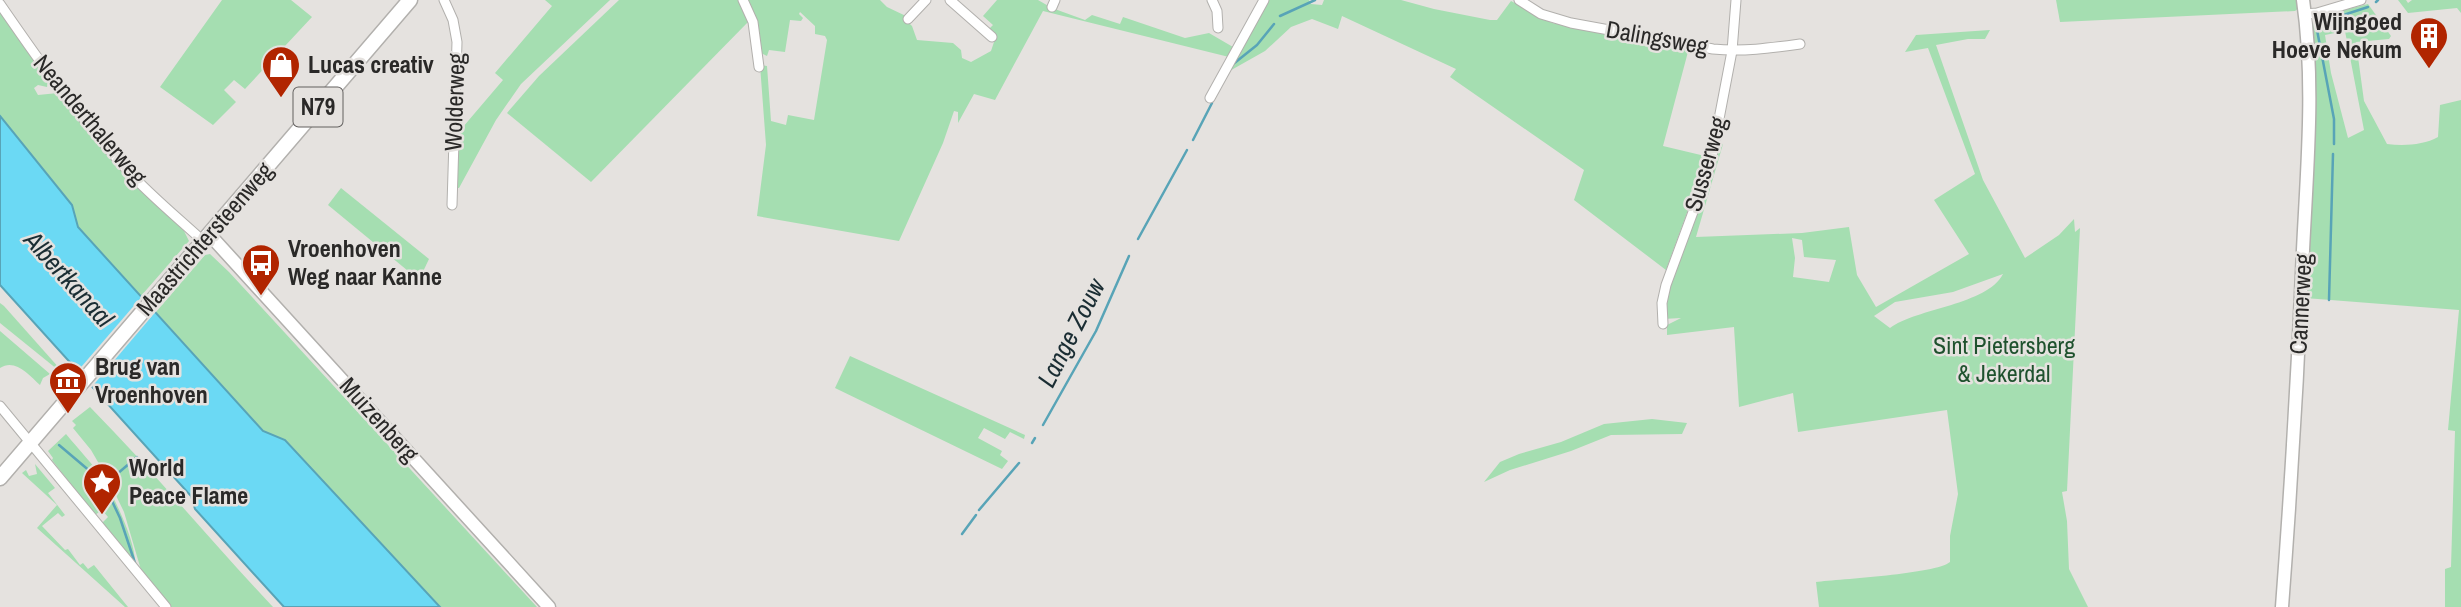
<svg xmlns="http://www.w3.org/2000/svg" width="2461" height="607" viewBox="0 0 2461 607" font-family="'Archivo Narrow',sans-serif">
<rect width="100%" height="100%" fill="#e5e2df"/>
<g fill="#a5deb1" fill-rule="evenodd">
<polygon points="222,0 291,0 312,17 245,89 234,80 224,90 236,102 213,125 160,87"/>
<polygon points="545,0 610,0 521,84 496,120 459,188 455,188 457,134 503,80 495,73 552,6"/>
<polygon points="619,0 739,0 750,20 591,182 507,113 539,76"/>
<polygon points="746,0 880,0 887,7 908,17 906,20 912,26 917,40 953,43 961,50 962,58 971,62 991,51 995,39 989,29 993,25 983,16 997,0 1038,0 1052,8 1085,20 1092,15 1120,24 1123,17 1185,38 1209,33 1233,47 1229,57 1043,11 995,100 974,94 958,123 958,112 954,111 943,143 899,241 757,216 766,145 760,65 767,66 771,121 786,125 788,115 814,120 827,40 825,36 815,34 815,26 800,12 799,14 803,18 801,21 790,20 785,52 769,50 767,56 761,53"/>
<polygon points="1268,0 1309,0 1311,4 1322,5 1324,0 1401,0 1434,9 1490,20 1497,20 1511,1 1552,23 1689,48 1663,146 1705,156 1699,180 1666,270 1574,200 1584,170 1450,77 1456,69 1342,16 1338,29 1312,19 1291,27 1265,51 1226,73"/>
<polygon points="2056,0 2298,0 2299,8 2295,11 2060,22"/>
<polygon points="2398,0 2406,0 2408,3 2412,0 2461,0 2461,13 2457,8 2408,13"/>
<path d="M2368,4L2391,36L2389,39L2356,42L2364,101L2387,144C2404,146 2424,145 2438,137L2440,105L2461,100V607H2445V569L2451,567L2455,431L2448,430L2459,310L2305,298L2309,19ZM2345,31L2364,130L2348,138L2331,73L2325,35Z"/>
<polygon points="0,12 49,79 47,87 38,85 34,88 38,95 58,93 100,145 184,231 189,241 141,296 78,227 72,204 0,116"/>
<path d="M1990,30L1985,39H1968L1936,45L1983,180L2025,258L2059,235L2074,219L2075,232L2080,228L2067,491L2062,492L2067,521L2069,569L2088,607H1819L1816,582C1840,579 1936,574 1950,562V536L1958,494L1947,410L1798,432L1793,393L1739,407L1734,327L1667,335V325L1681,318L1663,319L1664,299L1717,143L1723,144L1696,237L1802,233L1849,227L1857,275L1876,307L1969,254L1934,200L1975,174L1928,48L1905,52L1916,35ZM1792,238L1802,240L1804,257L1836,260L1829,282L1793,277L1795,258ZM2003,274C1987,305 1917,308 1890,328L1874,316L1895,302L1953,292Z"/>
<polygon points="341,188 429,259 419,280 328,205"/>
<polygon points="210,254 229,272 537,607 440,607 285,440 263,431 156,312 205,255"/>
<polygon points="0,303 4,306 68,378 0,323"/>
<path d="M0,331L50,374L43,378L40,385C29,375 15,358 0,368Z"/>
<polygon points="850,356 1025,435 1024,439 1010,432 1005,439 984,428 978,438 1002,451 1000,455 1008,461 1002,469 835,388"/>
<path d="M90,407C153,471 211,541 273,607H169L141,570L124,512L109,481L91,450L73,428L76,425L72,421Z"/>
<polygon points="1652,419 1687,423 1682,434 1611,435 1571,451 1510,470 1484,482 1500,462 1519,454 1561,442 1604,424"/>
<path d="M66,434C79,450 94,465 105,482C116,501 136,543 135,564L101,524L108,517L102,510L95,515L52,460L53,458L48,451Z"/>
<polygon points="35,464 55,488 48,493 65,515 62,517 58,513 42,526 65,550 68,549 80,565 83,563 88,569 94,565 128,607 125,607 37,528 57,505 22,473 26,470 29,476 37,474"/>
</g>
<polygon fill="#6bd9f4" stroke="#58a4b7" stroke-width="2" points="0,116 72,205 78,227 263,431 285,440 440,607 284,607 195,509 191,496 0,285"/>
<polygon fill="#e5e2df" points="144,294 158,309 90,389 76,373"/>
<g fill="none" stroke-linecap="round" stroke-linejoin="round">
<g stroke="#58a4b7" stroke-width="2.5">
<polyline points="2376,2 2378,0"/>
<polyline points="1280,16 1315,0"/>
<polyline points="1232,65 1257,45 1274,24"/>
<polyline points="1193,140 1212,103"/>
<polyline points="2334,144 2334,119 2317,30 2319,23 2368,7"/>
<polyline points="1138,239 1187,150"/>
<polyline points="2329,300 2333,154"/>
<polyline points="294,336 374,424"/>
<polyline points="1043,425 1096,331 1129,256"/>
<polyline points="1032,443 1035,438"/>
<polyline points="59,445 98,478"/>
<polyline points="110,480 137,457"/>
<polyline points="103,482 120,518 135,563"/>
<polyline points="979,510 1019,463"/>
<polyline points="962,534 976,515"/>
</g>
<defs>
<g id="street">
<polyline points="444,0 453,20 457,42 452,205"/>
<polyline points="743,0 753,22 759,67"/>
<polyline points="950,0 992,37"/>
<polyline points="1212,0 1217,11 1218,28"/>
<path d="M1519,0L1541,14L1571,23L1713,49C1743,52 1771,48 1800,44"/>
<path d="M0,4C40,62 80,119 128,171C151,196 178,218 203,241"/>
<polyline points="1052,7 1055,0"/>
<polyline points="2305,14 2317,13 2361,0"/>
<polyline points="908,19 926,0"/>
<polyline points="1210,98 1264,0"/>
<polyline points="1663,324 1662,303 1666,285 1710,166 1732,51 1736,0"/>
<polyline points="0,406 166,607"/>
</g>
<g id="secondary">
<polyline points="209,234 549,607"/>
<path d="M2282,607C2291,488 2298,369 2303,250C2307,167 2315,83 2303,0"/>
</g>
<polyline id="primary" points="0,478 410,0"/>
</defs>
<use href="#street" stroke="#b2b0ad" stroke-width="11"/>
<use href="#secondary" stroke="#b2b0ad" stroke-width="15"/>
<use href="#primary" stroke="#b2b0ad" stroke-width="17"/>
<use href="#street" stroke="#fff" stroke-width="9"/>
<use href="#secondary" stroke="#fff" stroke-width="12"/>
<use href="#primary" stroke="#fff" stroke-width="14"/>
</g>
<defs>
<symbol id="building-pin" viewBox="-11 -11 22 30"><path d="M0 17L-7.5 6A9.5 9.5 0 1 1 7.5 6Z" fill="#b12500" stroke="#e5e2df"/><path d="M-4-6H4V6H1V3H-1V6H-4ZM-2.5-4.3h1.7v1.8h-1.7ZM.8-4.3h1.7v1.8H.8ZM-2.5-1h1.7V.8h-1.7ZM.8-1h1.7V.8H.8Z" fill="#fff"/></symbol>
<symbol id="shop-pin" viewBox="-11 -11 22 30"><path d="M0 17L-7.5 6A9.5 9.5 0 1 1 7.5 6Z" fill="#b12500" stroke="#e5e2df"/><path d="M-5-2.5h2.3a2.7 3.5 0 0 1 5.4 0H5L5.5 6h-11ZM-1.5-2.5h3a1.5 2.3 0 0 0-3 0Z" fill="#fff"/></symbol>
<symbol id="bus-pin" viewBox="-11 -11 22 30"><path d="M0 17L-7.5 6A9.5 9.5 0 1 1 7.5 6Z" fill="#b12500" stroke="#e5e2df"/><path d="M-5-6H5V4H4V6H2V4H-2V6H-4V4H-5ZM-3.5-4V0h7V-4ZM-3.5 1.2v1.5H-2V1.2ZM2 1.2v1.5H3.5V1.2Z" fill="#fff"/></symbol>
<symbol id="museum-pin" viewBox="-11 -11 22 30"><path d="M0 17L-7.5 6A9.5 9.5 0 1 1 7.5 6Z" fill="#b12500" stroke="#e5e2df"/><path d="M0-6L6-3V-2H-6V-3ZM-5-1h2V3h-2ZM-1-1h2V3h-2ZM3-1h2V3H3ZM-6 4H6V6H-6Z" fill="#fff"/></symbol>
<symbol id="sight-pin" viewBox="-11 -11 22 30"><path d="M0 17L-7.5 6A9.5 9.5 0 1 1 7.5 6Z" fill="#b12500" stroke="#e5e2df"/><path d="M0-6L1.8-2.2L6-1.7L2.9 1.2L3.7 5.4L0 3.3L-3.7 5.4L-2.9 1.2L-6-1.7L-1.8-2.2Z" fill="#fff"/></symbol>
</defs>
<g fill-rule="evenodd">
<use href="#building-pin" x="2407" y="14" width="44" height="60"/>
<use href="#shop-pin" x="259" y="43" width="44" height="60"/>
<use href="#bus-pin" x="239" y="241" width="44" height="60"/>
<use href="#museum-pin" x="46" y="359" width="44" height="60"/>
<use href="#sight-pin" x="80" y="460" width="44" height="60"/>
</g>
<g text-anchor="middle" stroke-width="5" stroke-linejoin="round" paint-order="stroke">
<rect fill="#e5e2df" stroke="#62605f" stroke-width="2" x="293.5" y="87.5" width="49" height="39" rx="5"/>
<g font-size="23" font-weight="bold" fill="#2a2928">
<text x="318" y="115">N79</text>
</g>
<g font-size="24" font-weight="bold" fill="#2a2928" stroke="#e5e2df" text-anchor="start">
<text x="2402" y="30" text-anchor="end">Wijngoed<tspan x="2402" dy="28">Hoeve Nekum</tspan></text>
<text x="308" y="73">Lucas creativ</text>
<text x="288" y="257">Vroenhoven<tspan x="288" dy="28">Weg naar Kanne</tspan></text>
<text x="95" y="375">Brug van<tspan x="95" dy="28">Vroenhoven</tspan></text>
<text x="129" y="476">World<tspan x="129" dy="28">Peace Flame</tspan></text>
</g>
<g font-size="24" fill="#2a2928" stroke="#e5e2df">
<text transform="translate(1657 38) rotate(10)" y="8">Dalingsweg</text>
<text transform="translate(455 102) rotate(-88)" y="8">Wolderweg</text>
<text transform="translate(90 120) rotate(50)" y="8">Neanderthalerweg</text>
<text transform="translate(1706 164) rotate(-74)" y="8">Susserweg</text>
<text transform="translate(205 239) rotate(-49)" y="8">Maastrichtersteenweg</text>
<text transform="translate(2301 304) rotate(-87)" y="8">Cannerweg</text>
<text transform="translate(379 420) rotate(48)" y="8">Muizenberg</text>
</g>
<g font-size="24" fill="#1f522e" stroke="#e5e2df">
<text x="2004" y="354">Sint Pietersberg<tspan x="2004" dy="28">&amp; Jekerdal</tspan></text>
</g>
<g font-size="26" font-style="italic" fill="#1a2d33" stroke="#e5e2df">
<text transform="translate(69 279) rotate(48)" y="9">Albertkanaal</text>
<text transform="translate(1071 333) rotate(-63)" y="9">Lange Zouw</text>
</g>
</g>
</svg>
